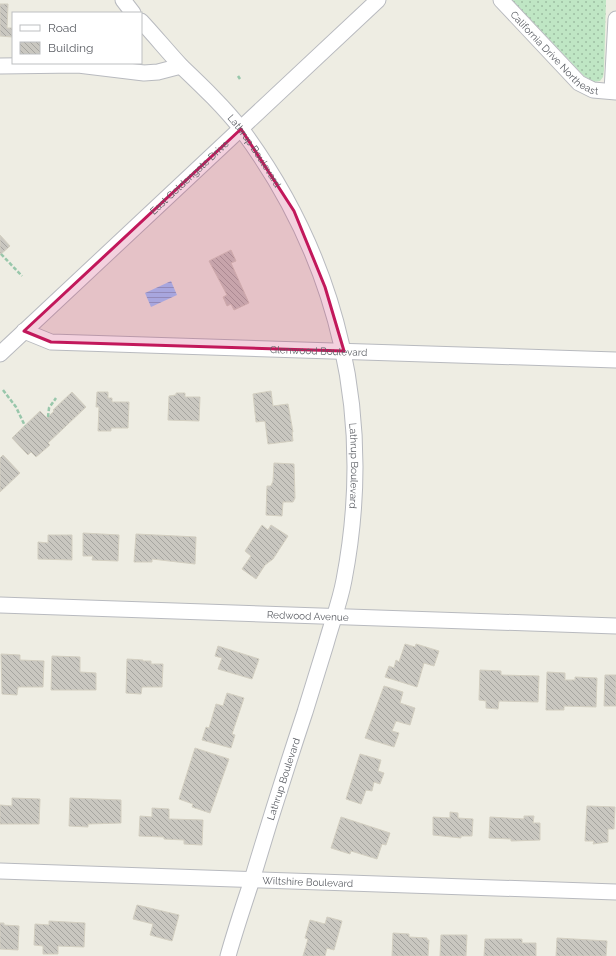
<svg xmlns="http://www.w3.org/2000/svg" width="616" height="956" viewBox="0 0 616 956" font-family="Raleway,sans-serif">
<defs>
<pattern id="grass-dots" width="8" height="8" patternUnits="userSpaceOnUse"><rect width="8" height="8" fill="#bfe6c4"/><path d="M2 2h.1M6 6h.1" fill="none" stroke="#9ebea3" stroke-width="1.8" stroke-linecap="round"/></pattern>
<pattern id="water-rules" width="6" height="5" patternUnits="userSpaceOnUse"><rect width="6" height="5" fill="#a2caff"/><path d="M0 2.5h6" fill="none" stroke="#87a7d2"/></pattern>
<pattern id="building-back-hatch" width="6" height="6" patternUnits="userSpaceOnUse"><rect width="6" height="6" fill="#c9c7c0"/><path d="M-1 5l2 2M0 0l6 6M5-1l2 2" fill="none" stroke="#a6a5a0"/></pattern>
</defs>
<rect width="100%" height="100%" fill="#eeede3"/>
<polygon fill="url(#grass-dots)" points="512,0 606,0 604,70 603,77 600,81 593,82 584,76"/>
<polygon fill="url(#water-rules)" points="171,281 177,295 151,307 145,293"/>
<g fill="url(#building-back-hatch)" stroke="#d3cfc1">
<polygon points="0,4 8,4 7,28 12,28 12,37 0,36"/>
<polygon points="0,235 10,246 0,255"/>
<polygon points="231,250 236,261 231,263 249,303 234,310 231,304 227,306 223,297 227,295 209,261"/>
<polygon points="271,391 273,406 288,404 293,432 292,432 293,441 268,444 265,421 256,422 253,394"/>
<polygon points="72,392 86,407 48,443 50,445 36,457 31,452 28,455 12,438 40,411 47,418 54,411 53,410"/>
<polygon points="97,392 108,392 108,398 112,398 112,402 129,402 128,428 111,428 111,431 98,431 99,407 96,407"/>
<polygon points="176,393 185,393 185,397 200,397 199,421 168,420 169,396 176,395"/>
<polygon points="3,455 20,473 0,492 0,458"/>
<polygon points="274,463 294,464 295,498 293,502 283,502 282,516 266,515 267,486 271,486 273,481"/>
<polygon points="262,525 268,530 271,525 288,536 273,559 265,565 256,579 242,569 251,556 245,551"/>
<polygon points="83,533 119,535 118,561 92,560 93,556 83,556"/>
<polygon points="136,534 196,537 195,564 152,559 152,562 134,562"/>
<polygon points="48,535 72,535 72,560 38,559 38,542 48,543"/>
<polygon points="405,644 415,647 416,644 439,651 434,666 424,663 417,687 385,677 389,666 394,668 396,660 399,662"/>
<polygon points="218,646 259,659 252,679 218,669 222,658 215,656"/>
<polygon points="1,654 20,655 20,660 44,661 43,687 18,687 17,695 2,694"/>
<polygon points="52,656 80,657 80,672 96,673 96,690 51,690"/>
<polygon points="127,659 143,660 143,661 151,661 151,664 163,664 162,687 142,687 141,694 126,693"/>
<polygon points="480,670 501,671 501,675 539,676 538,702 499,701 498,709 486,708 486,701 479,700"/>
<polygon points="547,672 565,673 565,680 575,680 575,677 597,678 596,707 564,706 564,710 546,710"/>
<polygon points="605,675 616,675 616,706 604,706"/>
<polygon points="384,686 403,692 400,703 415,708 410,725 396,721 392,731 399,733 394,747 365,738"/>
<polygon points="227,693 244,698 232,734 235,735 231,748 202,740 206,727 209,728 216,704 223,706"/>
<polygon points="195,748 229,759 210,813 192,807 193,804 179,799"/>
<polygon points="360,754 381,760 378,771 384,773 380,784 374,782 372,791 366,790 361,804 346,799"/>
<polygon points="12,798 40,799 39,824 0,824 0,805 12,806"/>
<polygon points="70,798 121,800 121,823 88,824 88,827 69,826"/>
<polygon points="587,806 615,807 614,829 608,829 608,842 593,844 594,841 585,841"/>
<polygon points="152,808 169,809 169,819 203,820 202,845 184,844 184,840 164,839 164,837 139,836 140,816 152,817"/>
<polygon points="450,812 458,813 458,818 473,819 472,836 461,836 461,838 433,835 433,817 450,818"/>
<polygon points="524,816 534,816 533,823 540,823 540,840 511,841 511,839 489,838 490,817 524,819"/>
<polygon points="341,817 390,833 386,845 382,844 377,859 351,851 350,854 331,848"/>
<polygon points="137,905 179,915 172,941 150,935 153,924 133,919"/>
<polygon points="327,917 342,921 334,950 327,948 325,956 303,956 308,939 305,938 310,920 325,924"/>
<polygon points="49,921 85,923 84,947 58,946 58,954 43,954 43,946 34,945 35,924 49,925"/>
<polygon points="0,923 4,923 4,925 19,926 18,950 0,949"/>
<polygon points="393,933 409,934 409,937 427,938 427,940 429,940 428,956 392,956"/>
<polygon points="441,935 467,935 466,956 440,956"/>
<polygon points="557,938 607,941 606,956 556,956"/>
<polygon points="485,939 522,939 522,943 536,943 536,956 484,956"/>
</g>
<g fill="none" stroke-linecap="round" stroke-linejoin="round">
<defs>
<g id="street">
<polyline points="123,0 133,13"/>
<path id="s1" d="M501,0L579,83L593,90L616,92"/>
<path id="s2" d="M141,21C155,36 168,52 182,67C203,87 224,107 242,130C340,263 375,418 344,580C340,602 332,622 326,644C319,667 312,689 305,712C286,769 268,826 251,883C243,907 235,931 228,956"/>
<polyline points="0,66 78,65 144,73 158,72 181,66"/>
<polyline points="612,91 616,19"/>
<path id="s3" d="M24,331L51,342L616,360"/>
<path id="s4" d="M0,354L378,0"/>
<path id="s5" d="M0,605L616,626"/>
<path id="s6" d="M0,871L616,892"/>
</g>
</defs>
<use href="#street" stroke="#b8babf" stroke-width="17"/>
<g stroke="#98c7ab" stroke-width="2.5" stroke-dasharray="4 2" stroke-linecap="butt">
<polyline points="238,76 240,79"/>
<polyline points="1,254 22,276"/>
<polyline points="3,390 16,407 25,426"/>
<polyline points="48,417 49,408 56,398"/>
</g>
<use href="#street" stroke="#fff" stroke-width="15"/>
</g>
<path fill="#c2185b" fill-opacity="0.2" stroke="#c2185b" stroke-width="3" stroke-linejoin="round" d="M241,129L294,211L325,287L344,351L51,342L24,331Z"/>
<g text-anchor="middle" stroke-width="3.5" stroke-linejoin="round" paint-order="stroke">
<g font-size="10" fill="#5b5e64" stroke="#fff">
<text dy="4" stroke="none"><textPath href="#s1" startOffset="76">California Drive Northeast</textPath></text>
<text dy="4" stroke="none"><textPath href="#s2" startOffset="173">Lathrup Boulevard</textPath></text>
<text dy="4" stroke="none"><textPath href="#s4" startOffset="259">East Goldengate Drive</textPath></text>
<text dy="4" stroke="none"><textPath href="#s3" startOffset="297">Glenwood Boulevard</textPath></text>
<text dy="4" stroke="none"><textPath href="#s2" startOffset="509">Lathrup Boulevard</textPath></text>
<text dy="4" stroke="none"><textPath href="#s5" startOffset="308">Redwood Avenue</textPath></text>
<text transform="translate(283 779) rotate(-72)" y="4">Lathrup Boulevard</text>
<text dy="4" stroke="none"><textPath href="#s6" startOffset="308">Wiltshire Boulevard</textPath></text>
</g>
</g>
<rect x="12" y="12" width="130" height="52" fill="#ffffff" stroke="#bdbfc1"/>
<rect x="20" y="25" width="20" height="6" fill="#ffffff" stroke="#bdbfc1"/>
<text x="48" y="32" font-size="12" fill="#5b5e64">Road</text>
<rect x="20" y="42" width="20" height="12" fill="url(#building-back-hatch)" stroke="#bdbfc1"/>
<text x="48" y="52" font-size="12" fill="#5b5e64">Building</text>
</svg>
